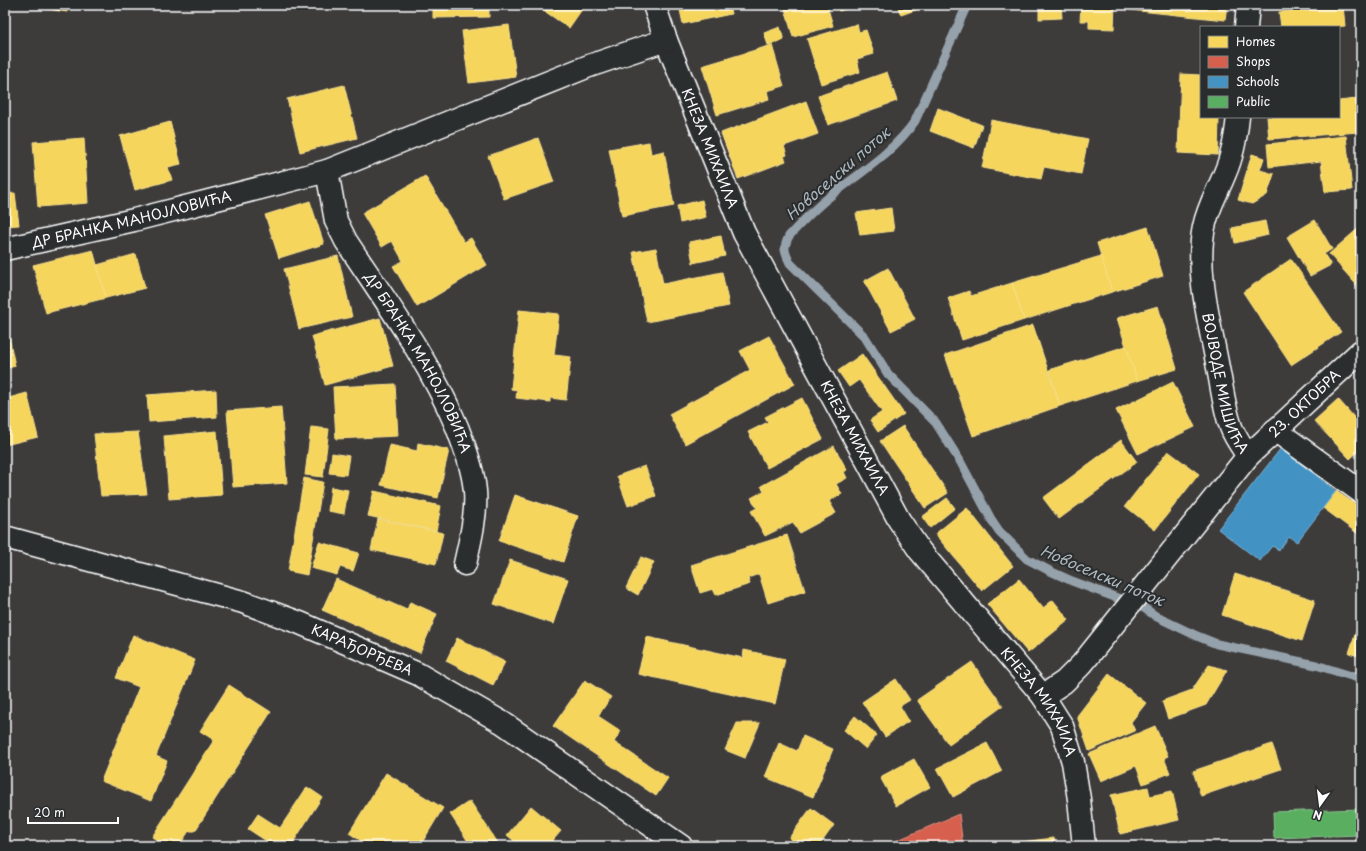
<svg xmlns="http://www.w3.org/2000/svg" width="1366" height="851" viewBox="0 0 1366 851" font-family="'Playpen Sans',sans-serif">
<rect width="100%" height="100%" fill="#3e3b3b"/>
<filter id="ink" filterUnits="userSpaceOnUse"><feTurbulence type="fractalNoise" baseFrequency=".025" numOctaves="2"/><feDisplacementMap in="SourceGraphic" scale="8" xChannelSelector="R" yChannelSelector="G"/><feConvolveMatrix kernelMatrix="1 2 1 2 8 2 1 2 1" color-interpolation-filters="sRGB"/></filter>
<g filter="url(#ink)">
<g fill="#f6d55c" stroke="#f9e28d">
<polygon points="22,5 68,5 67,12"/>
<polygon points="433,5 489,5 489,17 433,18"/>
<polygon points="538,5 585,5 569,28 540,8"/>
<polygon points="679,5 729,5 731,14 683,24"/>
<polygon points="784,5 827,5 833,26 793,37"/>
<polygon points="837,5 859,5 839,11"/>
<polygon points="897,5 920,5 921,8 901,15"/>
<polygon points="1039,5 1061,5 1062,18 1039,19"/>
<polygon points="1081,5 1115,5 1114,29 1089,28 1089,21 1080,21"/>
<polygon points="1131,5 1227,5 1225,20 1130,10"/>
<polygon points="1320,5 1343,5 1345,26 1333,27 1281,27 1279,12 1320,8"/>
<polygon points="857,24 859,32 866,30 874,54 857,59 860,72 821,84 807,39"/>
<polygon points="509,25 516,77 469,83 462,31"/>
<polygon points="780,27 784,40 768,45 764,33"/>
<polygon points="772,45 784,86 767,91 769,99 717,115 702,66"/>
<polygon points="5,71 10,72 7,105 5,105"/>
<polygon points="887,72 897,101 828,125 818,96"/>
<polygon points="1181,74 1201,75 1201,117 1219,117 1218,155 1178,153"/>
<polygon points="344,85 357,138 300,152 287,99"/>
<polygon points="1356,99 1359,132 1269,139 1267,117 1339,117 1339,101"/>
<polygon points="806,101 818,134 784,146 787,155 784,156 786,161 738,179 721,133"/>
<polygon points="938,108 982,125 974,148 930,131"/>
<polygon points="991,120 1088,139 1081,174 1044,167 1041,179 982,168"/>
<polygon points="170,122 181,164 168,167 172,180 135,190 120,136"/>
<polygon points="1346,136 1352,190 1325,192 1321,161 1269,167 1267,144"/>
<polygon points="84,138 88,203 38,207 33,142"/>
<polygon points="538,138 554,182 504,199 488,156"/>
<polygon points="649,142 651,154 664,151 674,206 622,216 609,149"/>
<polygon points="1252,154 1264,158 1260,170 1274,174 1267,195 1252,204 1238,200"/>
<polygon points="425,176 464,242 471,238 487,265 417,307 393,266 403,261 392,241 382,247 362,213"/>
<polygon points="15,193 19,225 5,226 5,194"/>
<polygon points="702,200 706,217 680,223 677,206"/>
<polygon points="310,201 324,244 279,258 265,215"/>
<polygon points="891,208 894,231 860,235 856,213"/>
<polygon points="1315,220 1332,249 1324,254 1331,265 1310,276 1287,237"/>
<polygon points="1265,221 1268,235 1235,243 1232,228"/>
<polygon points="1361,226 1361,290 1329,254"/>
<polygon points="1148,227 1163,276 1112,292 1097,243"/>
<polygon points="721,236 725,256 693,263 689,242"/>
<polygon points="656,248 663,284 722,272 729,306 647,322 633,252"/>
<polygon points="93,250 106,298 46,313 33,265"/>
<polygon points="136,254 145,288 106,298 97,265"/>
<polygon points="338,256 352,317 299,329 284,269"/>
<polygon points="1101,256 1112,292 1024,320 1012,283"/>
<polygon points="1291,259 1341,332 1291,365 1243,292"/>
<polygon points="888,268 915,319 891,331 864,281"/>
<polygon points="1012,283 1024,320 962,340 948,298 969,291 971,296"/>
<polygon points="1158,306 1177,369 1137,381 1117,318"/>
<polygon points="519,310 559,314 554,355 571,357 566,400 550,398 550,402 516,398 517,390 511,389"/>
<polygon points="380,318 393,366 325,385 312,336"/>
<polygon points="1033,325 1060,406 973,436 945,355"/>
<polygon points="769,336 795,384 685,444 669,414 750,370 740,351"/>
<polygon points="9,337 15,366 5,369 5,338"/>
<polygon points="1126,346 1137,381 1060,406 1049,370"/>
<polygon points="862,354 904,414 878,432 870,420 882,412 859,380 849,387 838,371"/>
<polygon points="1173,382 1195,427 1138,454 1116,410"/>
<polygon points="395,384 398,436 336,439 333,387"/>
<polygon points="216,390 217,417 149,422 147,395"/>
<polygon points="27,393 38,437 5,445 5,399"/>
<polygon points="802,398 823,439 767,468 748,432 768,422 765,417"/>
<polygon points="1338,399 1361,425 1361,449 1350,459 1314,421"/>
<polygon points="281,407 287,483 233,487 227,411"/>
<polygon points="903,426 948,493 925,508 880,441"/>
<polygon points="311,427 329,429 323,477 305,475"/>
<polygon points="217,431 222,495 169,499 164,436"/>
<polygon points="138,432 147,494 101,496 94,434"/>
<polygon points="1121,440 1137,462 1059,519 1043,498"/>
<polygon points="418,443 449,450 438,498 381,485 390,445 417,451"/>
<polygon points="834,446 847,470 844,472 847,478 836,484 842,494 829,501 836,513 799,533 793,522 765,536 751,511 757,508 751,498 764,491 761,486"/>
<polygon points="1168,451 1199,474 1155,530 1125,506"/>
<polygon points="332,453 349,456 346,475 329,473"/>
<polygon points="645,466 656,496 628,506 617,476"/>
<polygon points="304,478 323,482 307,575 288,571"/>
<polygon points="331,487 348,490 344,514 328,511"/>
<polygon points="374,491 441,506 436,531 368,516"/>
<polygon points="1336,491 1361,508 1361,536 1323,508"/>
<polygon points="515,495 578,516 563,562 499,541"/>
<polygon points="947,498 955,508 930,528 922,517"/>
<polygon points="967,508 1013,566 982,591 935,534"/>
<polygon points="378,519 443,533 436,564 371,550"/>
<polygon points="787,535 805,591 768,603 759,574 748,578 750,584 716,595 713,589 700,593 691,565"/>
<polygon points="319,542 359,553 353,571 340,567 337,575 311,568"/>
<polygon points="641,557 654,562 638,595 626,588"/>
<polygon points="510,560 568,579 553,624 494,604"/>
<polygon points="1235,574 1315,600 1302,641 1222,615"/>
<polygon points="336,579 407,610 410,602 437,614 420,653 322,610"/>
<polygon points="1019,579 1043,608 1053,600 1069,620 1028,653 987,604"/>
<polygon points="1359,622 1361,623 1361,657 1349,653"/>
<polygon points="133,635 195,660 156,756 167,761 151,801 101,781 139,687 116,678"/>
<polygon points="647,637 743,658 744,650 785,659 775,704 638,674"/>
<polygon points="457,638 505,662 493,685 446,661"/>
<polygon points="972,662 1003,706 949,745 917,700"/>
<polygon points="1209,665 1227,670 1206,705 1168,719 1162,701 1192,690"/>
<polygon points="1109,674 1146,703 1131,722 1135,731 1089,751 1077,716"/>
<polygon points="896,679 910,700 900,706 909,721 885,737 862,702"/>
<polygon points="585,680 611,697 598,716 621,731 614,742 668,778 656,796 553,726"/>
<polygon points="229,685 271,712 195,831 189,831 179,846 166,846 152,837 214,740 200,731"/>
<polygon points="855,716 877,735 866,749 844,730"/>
<polygon points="737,723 760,723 745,758 725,750"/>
<polygon points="1155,726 1168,756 1164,758 1170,773 1143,784 1136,766 1101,781 1089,754"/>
<polygon points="803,736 833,749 813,797 765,777 779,743 797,751"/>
<polygon points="987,743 1002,771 953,797 937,768"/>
<polygon points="1272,744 1281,769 1201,796 1193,771"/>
<polygon points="914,759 930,787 896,806 880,777"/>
<polygon points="386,773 443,808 420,846 369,846 349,833"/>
<polygon points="307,787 322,797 291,846 274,846 248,829 258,814 280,828"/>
<polygon points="1148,787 1150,796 1172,791 1179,820 1120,834 1111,795"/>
<polygon points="470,801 500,846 471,846 450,814"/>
<polygon points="531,806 561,831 548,846 520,846 507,835"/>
<polygon points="811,808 834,825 819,846 800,846 789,838"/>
<polygon points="1054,838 1055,846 987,846"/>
</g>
<polygon fill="#d6604d" stroke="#e29082" points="959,814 963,846 891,846 893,842"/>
<polygon fill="#4393c3" stroke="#7bb3d5" points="1281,448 1336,491 1297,542 1289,537 1279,550 1272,546 1260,561 1218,529"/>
<polygon fill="#5aae61" stroke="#8cc690" points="1361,809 1361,835 1274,838 1273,812"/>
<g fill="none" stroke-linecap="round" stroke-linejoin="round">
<path stroke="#95a2ab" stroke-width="9" d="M967,5L915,121C893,153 858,174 828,198C814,209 801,223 789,236C783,248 784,251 790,263L865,337L888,374L936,423L960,461L991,519L999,531L1027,559L1050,571L1072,581L1144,608L1157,617L1197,636L1217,644L1316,665L1361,679"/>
<defs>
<g id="minor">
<path id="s1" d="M654,5L666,40L744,233L899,520L920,551L1043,696L1062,726L1073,762L1079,799L1084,846"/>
<polyline points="1246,27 1248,5"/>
<path id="s2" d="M1238,117C1236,136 1233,155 1225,173C1218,191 1208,207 1204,227C1195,270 1210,324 1218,368C1222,387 1224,408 1231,427C1235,438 1242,447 1248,456"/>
<path id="s3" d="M327,171L336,221L346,241C386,302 429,360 457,427C465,448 473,469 475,491C477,513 470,542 465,564"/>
<path id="s4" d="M5,249L134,220L327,171L589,66L666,40"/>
<polyline points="1275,430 1361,492"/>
<path id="s5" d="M1043,696L1064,682L1082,664L1248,456L1361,351"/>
</g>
<g id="secondary">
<path id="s6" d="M5,537L243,602L300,623L418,674L503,723L681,846"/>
</g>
</defs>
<use href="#minor" stroke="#fff" stroke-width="25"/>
<use href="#secondary" stroke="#fff" stroke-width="25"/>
<use href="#minor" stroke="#2a2d2e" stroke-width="22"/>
<use href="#secondary" stroke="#2a2d2e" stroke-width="22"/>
</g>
</g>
<g text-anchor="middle" stroke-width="4" stroke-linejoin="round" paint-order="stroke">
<g font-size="14" fill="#fff" stroke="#2a2d2e">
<text dy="5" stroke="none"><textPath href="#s1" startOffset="154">КНЕЗА МИХАИЛА</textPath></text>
<text dy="5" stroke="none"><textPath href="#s4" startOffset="130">ДР БРАНКА МАНОЈЛОВИЋА</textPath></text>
<text dy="5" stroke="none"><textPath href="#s3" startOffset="215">ДР БРАНКА МАНОЈЛОВИЋА</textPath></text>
<text dy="5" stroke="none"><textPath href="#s2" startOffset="275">ВОЈВОДЕ МИШИЋА</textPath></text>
<text dy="5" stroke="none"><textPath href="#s5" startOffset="394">23. ОКТОБРА</textPath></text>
<text dy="5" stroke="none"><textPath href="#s1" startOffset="478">КНЕЗА МИХАИЛА</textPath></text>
<text dy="5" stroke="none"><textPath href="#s6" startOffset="375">КАРАЂОРЂЕВА</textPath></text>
<text dy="5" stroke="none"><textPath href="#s1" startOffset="802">КНЕЗА МИХАИЛА</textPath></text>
</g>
<g font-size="15" font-style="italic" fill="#b0b9c0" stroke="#2a2d2e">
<text transform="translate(838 174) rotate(-41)" y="5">Новоселски поток</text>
<text transform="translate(1102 576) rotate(23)" y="5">Новоселски поток</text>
</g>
</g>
<rect width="1366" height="851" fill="none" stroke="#2a2d2e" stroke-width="20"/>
<rect x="10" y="10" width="1346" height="831" fill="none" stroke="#fff" stroke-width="1.5" filter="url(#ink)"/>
<rect x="1200" y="26" width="140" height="92" fill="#2a2d2e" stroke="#7f8182"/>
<rect x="1208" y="36" width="20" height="12" fill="#f6d55c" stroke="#7f8182"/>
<text x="1236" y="46" font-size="12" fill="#ffffff">Homes</text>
<rect x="1208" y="56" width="20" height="12" fill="#d6604d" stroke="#7f8182"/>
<text x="1236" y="66" font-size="12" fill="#ffffff">Shops</text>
<rect x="1208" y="76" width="20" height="12" fill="#4393c3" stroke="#7f8182"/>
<text x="1236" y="86" font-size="12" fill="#ffffff">Schools</text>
<rect x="1208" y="96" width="20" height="12" fill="#5aae61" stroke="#7f8182"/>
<text x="1236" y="106" font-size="12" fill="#ffffff">Public</text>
<g transform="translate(1320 805) rotate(194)" stroke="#2a2d2e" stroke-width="3" paint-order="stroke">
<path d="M0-3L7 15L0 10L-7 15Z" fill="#ffffff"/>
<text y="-6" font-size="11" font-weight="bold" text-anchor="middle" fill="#ffffff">N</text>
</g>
<path d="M28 817v6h90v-6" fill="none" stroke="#ffffff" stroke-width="2"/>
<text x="34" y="817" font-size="12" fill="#ffffff" stroke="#2a2d2e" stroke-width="3" paint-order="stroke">20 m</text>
</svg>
